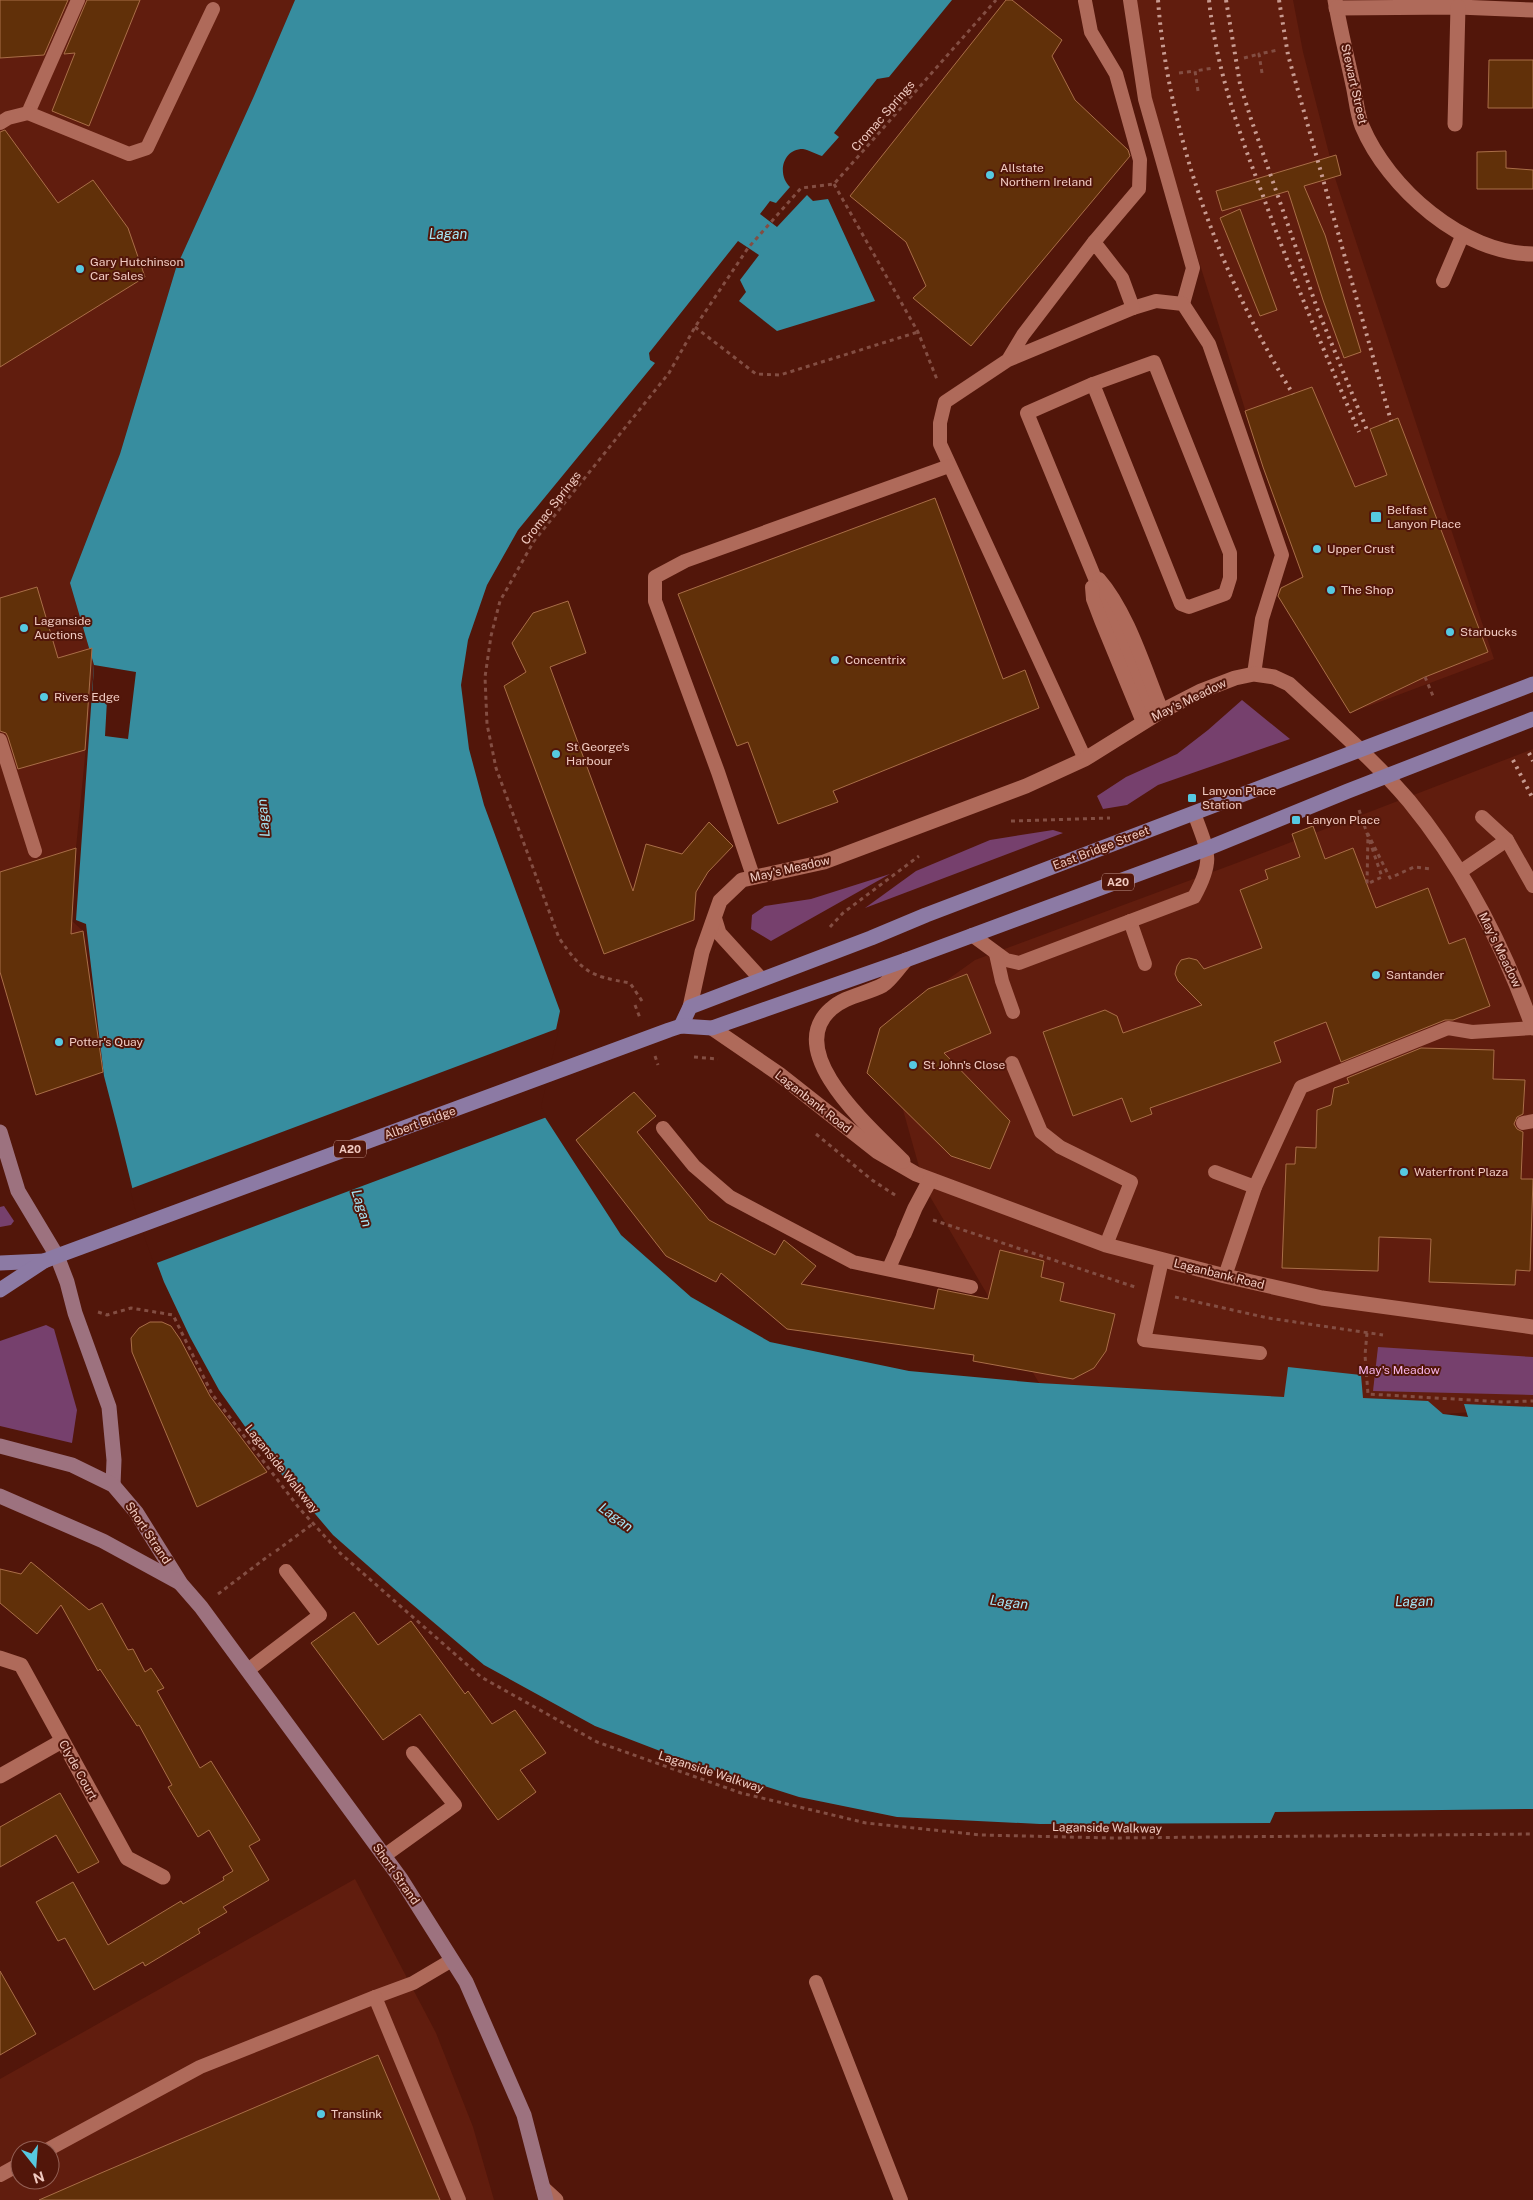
<svg xmlns="http://www.w3.org/2000/svg" width="1533" height="2200" viewBox="0 0 1533 2200" font-family="'Public Sans',sans-serif">
<rect width="100%" height="100%" fill="#52160a"/>
<g fill="#611d0e" fill-rule="evenodd">
<polygon points="0,0 295,0 254,96 176,268 120,454 70,583 94,665 76,848 72,921 83,931 103,1072 36,1095 0,972"/>
<polygon points="1136,0 1293,0 1303,52 1336,181 1494,659 1350,713 1276,591 1303,576 1263,467 1177,191 1149,88"/>
<polygon points="1533,749 1533,1408 1443,1414 1039,1383 925,1188 880,1028 975,960 1234,864"/>
<path d="M355,1879L436,2033L473,2127L494,2200H0V2079ZM20,2150H50V2180H20Z"/>
</g>
<g fill="#76406d">
<polygon points="1242,700 1290,739 1158,785 1127,805 1103,809 1097,796 1126,777 1177,754 1208,730"/>
<polygon points="1053,830 1063,833 865,908 916,871 990,840"/>
<polygon points="890,874 771,941 751,929 752,915 765,906 811,899"/>
<polygon points="4,1206 14,1221 11,1225 0,1227 0,1207"/>
<polygon points="46,1325 54,1329 77,1410 72,1443 0,1426 0,1341"/>
<polygon points="1378,1347 1533,1357 1533,1395 1373,1391"/>
</g>
<path fill="#378d9f" d="M295,0H952L889,77L877,79L834,133L839,137L822,156C816,154 809,150 803,149C782,149 777,175 790,187L776,203L770,201L760,214L777,227L807,195L813,201L828,199L875,301L777,331L739,301L746,292L740,280L759,255L738,241L649,353L650,360L655,363L518,530L487,585L468,640L461,685L469,749L484,805L560,1011L539,1108L621,1235L691,1297L770,1342L909,1371L1039,1383L1284,1397L1288,1367L1361,1375L1363,1398L1428,1401L1443,1414L1468,1417L1464,1404L1533,1407V1809L1275,1812L1270,1823L1040,1824L897,1817L799,1797L694,1764L595,1726L484,1665L400,1594L333,1535L266,1456L219,1390L190,1337L164,1282L139,1215L118,1130L104,1076L86,924L76,920L94,665L70,583L120,454L176,268L254,96Z"/>
<g fill="#52160a">
<polygon points="94,665 136,672 128,739 105,736 107,700 92,698"/>
<polygon points="559,1028 541,1107 547,1117 154,1264 137,1216 130,1189"/>
</g>
<g fill="#613009" stroke="#a96e48">
<polygon points="0,0 68,0 44,55 0,58"/>
<polygon points="87,0 140,0 89,126 52,111 75,53 64,54"/>
<polygon points="1006,0 1012,0 1062,40 1052,56 1075,100 1128,150 1130,156 971,346 913,298 926,286 906,242 850,196"/>
<polygon points="1489,60 1533,60 1533,108 1488,108"/>
<polygon points="5,130 58,203 93,180 128,228 145,277 0,367 0,132"/>
<polygon points="1506,151 1506,168 1533,170 1533,189 1477,189 1477,152"/>
<polygon points="1336,155 1341,175 1304,186 1325,235 1361,352 1344,358 1323,300 1288,191 1222,211 1216,191"/>
<polygon points="1240,209 1277,310 1260,316 1220,218"/>
<polygon points="1312,387 1355,487 1387,475 1370,429 1398,418 1488,652 1425,677 1350,713 1278,596 1281,588 1303,577 1263,467 1245,411"/>
<polygon points="935,498 1003,679 1025,670 1039,708 833,791 838,802 778,824 748,742 737,746 678,594"/>
<polygon points="37,587 58,658 92,648 85,750 18,769 8,737 6,733 0,731 0,598"/>
<polygon points="568,601 586,653 550,667 633,891 646,844 682,854 709,822 733,846 708,872 696,892 694,920 604,954 504,686 526,672 512,643 533,613"/>
<polygon points="1313,826 1325,859 1353,848 1376,908 1428,888 1449,944 1465,938 1490,1006 1453,1020 1445,1020 1341,1062 1326,1022 1274,1042 1281,1062 1150,1108 1152,1114 1131,1122 1122,1098 1073,1116 1043,1032 1105,1010 1117,1016 1123,1033 1202,1005 1178,981 1175,974 1177,966 1181,960 1189,958 1197,960 1204,969 1262,948 1240,890 1268,879 1265,870 1300,857 1292,834"/>
<polygon points="76,848 71,934 83,931 103,1072 36,1095 0,972 0,872"/>
<polygon points="967,974 991,1033 944,1053 1010,1121 990,1169 951,1156 867,1073 880,1028 928,989"/>
<polygon points="1421,1048 1494,1050 1493,1079 1525,1080 1523,1114 1517,1117 1514,1124 1517,1129 1523,1132 1521,1179 1533,1179 1530,1271 1516,1270 1515,1285 1429,1282 1431,1239 1379,1237 1378,1271 1282,1268 1286,1164 1295,1164 1296,1147 1316,1148 1317,1110 1331,1105 1334,1088 1349,1083 1347,1078"/>
<polygon points="634,1092 656,1116 637,1132 709,1220 775,1255 784,1240 816,1266 801,1284 934,1309 938,1289 988,1299 1000,1250 1044,1261 1041,1277 1064,1283 1060,1301 1115,1314 1106,1351 1094,1368 1073,1379 973,1361 974,1355 787,1329 721,1273 716,1282 666,1256 576,1140"/>
<polygon points="150,1322 162,1322 171,1326 180,1339 210,1396 267,1472 197,1507 132,1352 131,1338 139,1328"/>
<polygon points="31,1562 89,1610 102,1603 128,1650 133,1649 145,1672 151,1668 164,1688 157,1691 200,1768 211,1761 260,1840 249,1846 269,1880 223,1907 227,1912 198,1929 200,1933 145,1966 143,1962 94,1990 65,1938 58,1941 36,1902 73,1882 108,1945 181,1901 183,1904 224,1880 223,1877 233,1871 209,1830 198,1837 168,1787 172,1785 139,1725 137,1726 100,1669 98,1671 61,1605 37,1634 0,1603 0,1569 21,1574"/>
<polygon points="354,1612 378,1645 411,1621 465,1694 468,1691 492,1724 515,1710 546,1753 520,1770 536,1792 498,1820 420,1714 383,1740 311,1643"/>
<polygon points="60,1793 99,1862 78,1873 56,1835 0,1867 0,1827"/>
<polygon points="0,1971 36,2034 0,2055"/>
<polygon points="378,2055 440,2200 39,2200 101,2173"/>
</g>
<g fill="none" stroke-linecap="round" stroke-linejoin="round">
<g stroke="#834e43" stroke-width="3" stroke-dasharray="4 4" stroke-linecap="butt">
<polyline points="1244,58 1259,54"/>
<polyline points="1179,73 1195,71"/>
<polyline points="1262,73 1259,54 1278,50"/>
<polyline points="1198,91 1195,71 1213,68"/>
<polyline points="834,184 918,332 938,382"/>
<polyline points="695,327 756,374 780,375 918,332"/>
<polyline points="1425,677 1433,696"/>
<polyline points="1359,810 1382,877 1367,884 1368,834 1390,878 1414,867 1432,869"/>
<polyline points="1011,821 1110,818"/>
<polyline points="830,927 843,913 919,856"/>
<path d="M642,1001L630,983C589,976 583,972 559,938L496,768L487,724L485,677L491,636L500,601L534,541L669,373L695,327L748,248L801,188L834,184L996,0"/>
<polyline points="635,1005 640,1018"/>
<polyline points="655,1056 658,1065"/>
<polyline points="694,1057 718,1059"/>
<polyline points="816,1134 872,1180 898,1197"/>
<polyline points="933,1220 1135,1287"/>
<polyline points="1175,1297 1268,1318 1383,1335"/>
<polyline points="98,1312 107,1315 131,1308 173,1315 212,1394 299,1508 340,1553 481,1677 597,1742 741,1793 866,1823 981,1835 1112,1838 1533,1834"/>
<polyline points="1367,1333 1365,1355 1368,1394 1504,1402 1533,1401"/>
<polyline points="276,1551 314,1523"/>
<polyline points="218,1594 271,1554"/>
</g>
<g stroke="#af6a5a" stroke-width="14">
<polyline points="1130,0 1145,99 1193,268 1183,304"/>
<polyline points="1085,1 1091,32 1116,74 1140,160 1139,189 1094,242"/>
<polyline points="28,113 78,0"/>
<polyline points="0,123 8,118 28,113 129,154 147,148 213,9"/>
<polyline points="1443,281 1463,234"/>
<polyline points="1133,308 1156,301 1183,304 1209,344 1282,555 1262,619 1254,674"/>
<polyline points="1008,360 1023,335 1094,242 1122,278 1133,308 1008,360 945,402 940,423 940,444 1085,759"/>
<polygon points="1154,362 1230,553 1230,578 1225,594 1189,607 1181,604 1093,384"/>
<polyline points="1093,384 1027,413 1152,717"/>
<path d="M1099,579C1128,612 1145,670 1162,711"/>
<polyline points="1092,587 1093,599 1101,620 1143,722"/>
<polyline points="0,740 35,851"/>
<polyline points="1482,817 1507,840 1533,886"/>
<polyline points="1460,872 1507,840"/>
<polyline points="753,876 718,772 655,601 655,577 685,561 949,466"/>
<polyline points="1130,921 1145,964"/>
<path d="M972,935L1006,960L1019,963L1194,897C1215,859 1208,852 1194,813"/>
<polyline points="996,954 1002,981 1013,1012"/>
<polyline points="1012,1063 1041,1132 1060,1147 1131,1182 1106,1245"/>
<polyline points="1523,1123 1533,1121"/>
<polyline points="663,1128 694,1166 730,1197 853,1262 971,1287"/>
<polyline points="1215,1172 1255,1187"/>
<polyline points="1162,1260 1144,1340 1260,1353"/>
<polyline points="889,1268 904,1234"/>
<polyline points="1225,1276 1255,1187 1301,1087 1448,1028 1472,1032 1533,1028"/>
<polyline points="248,1670 320,1615 286,1571"/>
<polyline points="384,1856 455,1805 413,1753"/>
<polyline points="816,1982 901,2200"/>
<polyline points="375,1997 413,1983 452,1960"/>
<polyline points="47,2150 200,2067 375,1997 459,2200"/>
<polyline points="0,2175 20,2164"/>
</g>
<g stroke="#af6a5a" stroke-width="15">
<path d="M1335,0C1340,29 1347,57 1353,85C1356,98 1357,114 1362,126C1388,188 1463,254 1533,254"/>
<polyline points="1336,8 1458,7 1533,10"/>
<polyline points="1455,124 1458,7"/>
<polyline points="715,920 719,933 761,979"/>
<path d="M690,1007L702,952L720,901L742,880L824,862L1026,786L1085,759L1162,711L1201,691L1235,678L1254,674L1274,677L1289,684C1330,722 1373,759 1409,801C1464,868 1504,947 1533,1028"/>
<polyline points="712,1028 779,1074 878,1152 916,1174 1106,1245 1225,1276 1322,1298 1533,1327"/>
<path d="M903,1161C874,1131 781,1053 831,1009C845,996 866,994 883,985C891,980 899,967 906,960"/>
<polyline points="904,1234 915,1208 930,1180"/>
<polyline points="0,1658 21,1665 127,1858 163,1877"/>
<polyline points="0,1776 62,1741"/>
<polyline points="543,2188 556,2200"/>
</g>
<g stroke="#9d727f" stroke-width="15">
<polyline points="0,1132 18,1191 57,1256 67,1282 75,1313 109,1407 114,1460 113,1485"/>
<polyline points="0,1446 72,1465 113,1485 136,1512 181,1584 201,1607 401,1879 466,1982 524,2115 546,2200"/>
<polyline points="0,1496 103,1541 180,1583"/>
</g>
<g stroke="#8c7aa4" stroke-width="15">
<polyline points="681,1026 690,1007 871,938 926,915 1533,684"/>
<polyline points="0,1263 44,1261"/>
<polyline points="0,1290 44,1261 57,1256 669,1030 681,1026 712,1028 906,960 1206,849 1348,791 1533,719"/>
</g>
<g stroke="#c89b91" stroke-width="4" stroke-dasharray="2.5 5" stroke-linecap="butt">
<path d="M1158,0C1168,135 1222,280 1293,394"/>
<path d="M1209,0C1216,67 1238,130 1262,193C1291,274 1325,353 1359,432"/>
<polyline points="1226,0 1240,84 1251,119 1317,308 1367,430"/>
<polyline points="1279,0 1288,55 1391,421"/>
<polyline points="1529,753 1533,761"/>
<polyline points="1513,760 1533,799"/>
</g>
</g>
<g fill="#56c9e1" stroke="#52160a" stroke-width="2">
<circle cx="990" cy="175" r="5"/>
<circle cx="80" cy="269" r="5"/>
<rect x="1370" y="511" width="12" height="12" rx="2.5"/>
<circle cx="1317" cy="549" r="5"/>
<circle cx="1331" cy="590" r="5"/>
<circle cx="24" cy="628" r="5"/>
<circle cx="1450" cy="632" r="5"/>
<circle cx="835" cy="660" r="5"/>
<circle cx="44" cy="697" r="5"/>
<circle cx="556" cy="754" r="5"/>
<rect x="1187" y="793" width="10" height="10" rx="2.5"/>
<rect x="1291" y="815" width="10" height="10" rx="2.5"/>
<circle cx="1376" cy="975" r="5"/>
<circle cx="59" cy="1042" r="5"/>
<circle cx="913" cy="1065" r="5"/>
<circle cx="1404" cy="1172" r="5"/>
<circle cx="321" cy="2114" r="5"/>
</g>
<g text-anchor="middle" stroke-width="4" stroke-linejoin="round" paint-order="stroke">
<g fill="#52160a" stroke="#c1948a" stroke-width="1">
<rect x="1102" y="873.5" width="32" height="17" rx="4"/>
<rect x="334" y="1140.5" width="32" height="17" rx="4"/>
</g>
<g font-size="11" font-weight="bold" fill="#f1cac1">
<text x="1118" y="886">A20</text>
<text x="350" y="1153">A20</text>
</g>
<g font-size="12" fill="#f1cac1" stroke="#52160a">
<text transform="translate(1354 84) rotate(77)" y="4">Stewart Street</text>
<text transform="translate(883 116) rotate(-49)" y="4">Cromac Springs</text>
<text transform="translate(551 508) rotate(-52)" y="4">Cromac Springs</text>
<text transform="translate(1189 700) rotate(-26)" y="4">May's Meadow</text>
<text transform="translate(1101 848) rotate(-21)" y="4">East Bridge Street</text>
<text transform="translate(790 869) rotate(-13)" y="4">May's Meadow</text>
<text transform="translate(1500 950) rotate(64)" y="4">May's Meadow</text>
<text transform="translate(813 1102) rotate(38)" y="4">Laganbank Road</text>
<text transform="translate(420 1123) rotate(-20)" y="4">Albert Bridge</text>
<text transform="translate(1219 1274) rotate(14)" y="4">Laganbank Road</text>
<text transform="translate(282 1469) rotate(51)" y="4">Laganside Walkway</text>
<text transform="translate(148 1533) rotate(56)" y="4">Short Strand</text>
<text transform="translate(78 1770) rotate(61)" y="4">Clyde Court</text>
<text transform="translate(711 1772) rotate(18)" y="4">Laganside Walkway</text>
<text transform="translate(1107 1828) rotate(1)" y="4">Laganside Walkway</text>
<text transform="translate(396 1874) rotate(55)" y="4">Short Strand</text>
</g>
<g font-size="12" fill="#f1cac1" stroke="#52160a" text-anchor="start">
<text x="1000" y="172">Allstate<tspan x="1000" dy="14">Northern Ireland</tspan></text>
<text x="90" y="266">Gary Hutchinson<tspan x="90" dy="14">Car Sales</tspan></text>
<text x="1387" y="514">Belfast<tspan x="1387" dy="14">Lanyon Place</tspan></text>
<text x="1327" y="553">Upper Crust</text>
<text x="1341" y="594">The Shop</text>
<text x="34" y="625">Laganside<tspan x="34" dy="14">Auctions</tspan></text>
<text x="1460" y="636">Starbucks</text>
<text x="845" y="664">Concentrix</text>
<text x="54" y="701">Rivers Edge</text>
<text x="566" y="751">St George's<tspan x="566" dy="14">Harbour</tspan></text>
<text x="1202" y="795">Lanyon Place<tspan x="1202" dy="14">Station</tspan></text>
<text x="1306" y="824">Lanyon Place</text>
<text x="1386" y="979">Santander</text>
<text x="69" y="1046">Potter's Quay</text>
<text x="923" y="1069">St John's Close</text>
<text x="1414" y="1176">Waterfront Plaza</text>
<text x="331" y="2118">Translink</text>
</g>
<g font-size="12" fill="#f7b4ea" stroke="#52160a">
<text x="1399" y="1374">May's Meadow</text>
</g>
<g font-size="14" font-style="italic" fill="#a4e5f4" stroke="#52160a">
<text x="448" y="239">Lagan</text>
<text transform="translate(263 818) rotate(-95)" y="5">Lagan</text>
<text transform="translate(362 1208) rotate(72)" y="5">Lagan</text>
<text transform="translate(616 1517) rotate(36)" y="5">Lagan</text>
<text transform="translate(1414 1601) rotate(-1)" y="5">Lagan</text>
<text transform="translate(1009 1602) rotate(7)" y="5">Lagan</text>
</g>
</g>
<g transform="translate(35 2165) rotate(163)"><circle r="24" fill="#52160a" stroke="#925e53"/>
<path d="M0-4L9 19L0 12L-9 19Z" fill="#56c9e1"/>
<text y="-8" font-size="14" font-weight="bold" text-anchor="middle" fill="#f1cac1">N</text>
</g>
</svg>
